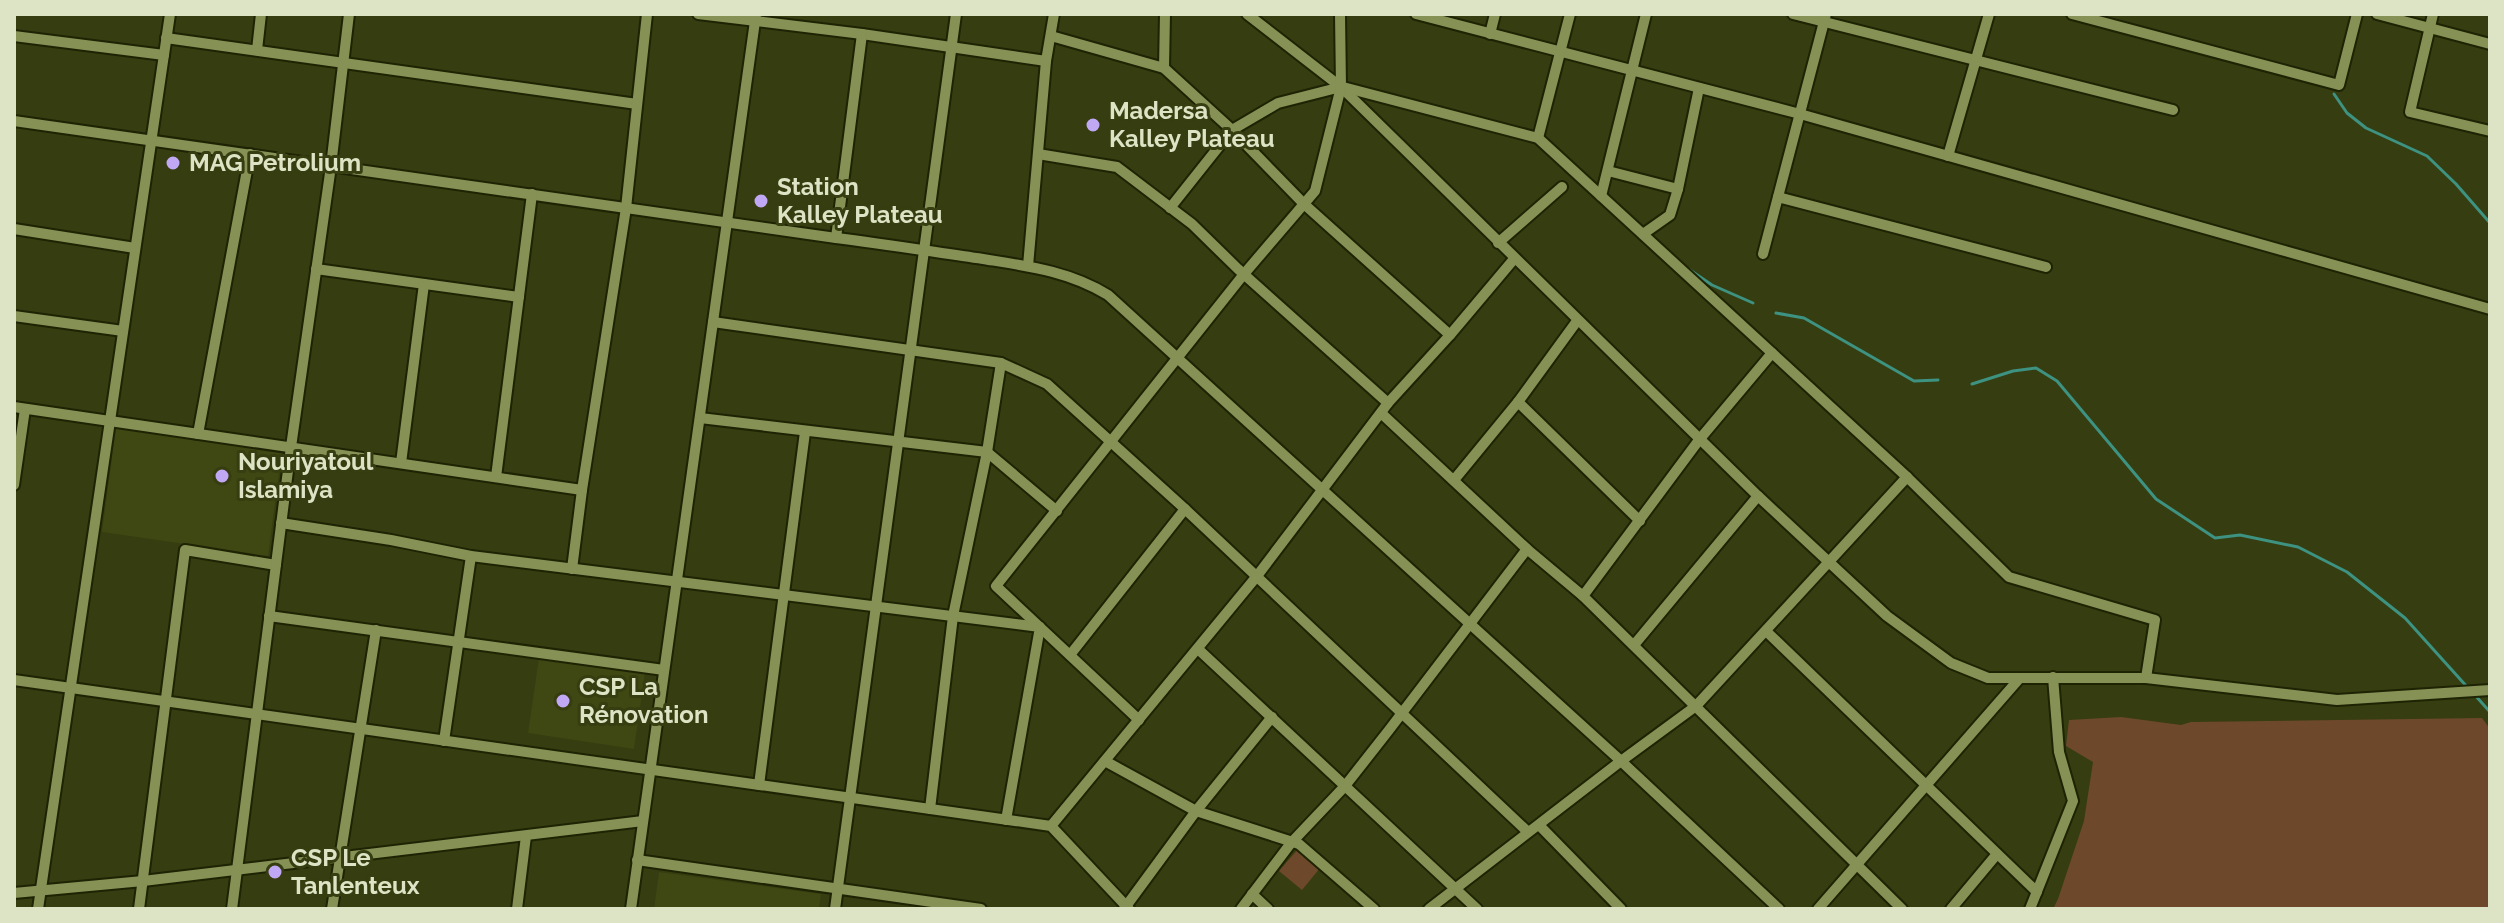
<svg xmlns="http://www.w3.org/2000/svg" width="2504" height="923" viewBox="0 0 2504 923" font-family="Raleway,sans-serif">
<rect width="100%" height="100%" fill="#363d10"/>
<g fill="#3f4713">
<polygon points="116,428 282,451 268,556 102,532"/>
<polygon points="539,658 645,673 634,749 528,733"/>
<polygon points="659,872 821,894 819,909 654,909"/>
</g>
<g fill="#6e482b">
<polygon points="2121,717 2181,725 2191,722 2482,718 2490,729 2490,909 2053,909 2058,899 2084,821 2093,762 2066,746 2069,720"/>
<polygon points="1298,849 1320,868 1302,890 1279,871"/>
</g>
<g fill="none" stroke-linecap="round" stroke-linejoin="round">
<g stroke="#3d9281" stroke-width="3">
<polyline points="2334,94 2347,113 2366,128 2427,156 2456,184 2490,223"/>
<polyline points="1684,266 1712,285 1753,303"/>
<polyline points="1776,313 1804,318 1914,381 1938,380"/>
<polyline points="1972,384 2013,371 2036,368 2057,381 2156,499 2215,538 2240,535 2298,547 2347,572 2405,618 2469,689"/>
<polyline points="2474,694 2490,712"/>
</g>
<defs>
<g id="minor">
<polyline points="698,14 862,34 1046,61"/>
<polyline points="1247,14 1341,87 1758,496 1887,616 1951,663 1988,678 2146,678 2337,700 2490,690"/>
<polyline points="1416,14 1800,114 2490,309"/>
<polyline points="1793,14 2173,110"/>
<polyline points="2072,14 2339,85 2357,14"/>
<polyline points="2377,14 2490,44"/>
<polyline points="2433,14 2410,112 2490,131"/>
<polyline points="1490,34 1495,14"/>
<polyline points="14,36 164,55"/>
<polyline points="1051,36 1164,68 1232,130 1304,204 1450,335"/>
<polyline points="166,38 637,104"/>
<polyline points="257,50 261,14"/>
<polyline points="1164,68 1165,14"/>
<polyline points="1343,87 1538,138 1907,477 2009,577 2155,620 2146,678"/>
<path d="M14,121L836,238C885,244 934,252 983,259C1027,266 1069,271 1108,295L1621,761L1779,909"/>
<polyline points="1538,138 1570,14"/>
<polyline points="1038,154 1117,167 1192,224 1238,269 1388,403"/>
<polyline points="1948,156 1989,14"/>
<polyline points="1608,171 1678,189"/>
<polyline points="1601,196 1646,14"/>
<polyline points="1778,197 2046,267"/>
<polyline points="1170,208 1232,130 1278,103 1341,87 1340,14"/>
<polyline points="14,229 135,248"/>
<polyline points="1643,234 1670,215 1678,189 1699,88"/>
<polyline points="836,238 862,34"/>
<polyline points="1498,243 1562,187"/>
<polyline points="1763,254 1826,14"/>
<polyline points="1028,266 1046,61 1054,14"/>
<polyline points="316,269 519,297"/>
<polyline points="14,316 123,331"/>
<polyline points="713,322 1001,363 1047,384 1185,509 1528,832"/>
<polyline points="1518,402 1640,521"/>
<polyline points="14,407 582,490"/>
<polyline points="1381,413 1527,549 1583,596 1902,909"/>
<polyline points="700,418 987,452 1057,511"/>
<polyline points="198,434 250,154"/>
<polyline points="401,463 424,284"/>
<polyline points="496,477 532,194"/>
<polyline points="1454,480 1518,402 1577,321"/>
<polyline points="14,485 25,409"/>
<polyline points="281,523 391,540 471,556 1040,627 1006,820"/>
<polyline points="572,569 582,490 626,208 647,14"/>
<polyline points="1583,596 1699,440 1772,353"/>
<polyline points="269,616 664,670"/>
<polyline points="1766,631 2037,892"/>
<polyline points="1634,645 1758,496"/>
<polyline points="1198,649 1477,909"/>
<polyline points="1070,655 1185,509"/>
<polyline points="14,680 1051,826 1129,909"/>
<polyline points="1139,720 996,586 1244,274 1315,191 1341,87"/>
<polyline points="444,741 471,556"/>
<polyline points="1105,761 1196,811 1299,844 1374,909"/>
<polyline points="759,785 805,432"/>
<polyline points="930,809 953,616 987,452 1001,363"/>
<polyline points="1539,825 1621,909"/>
<polyline points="1051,826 1257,576 1388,403 1450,335 1514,259"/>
<polyline points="637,860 981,909"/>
<polyline points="14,893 143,881 643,821"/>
<polyline points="1252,894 1268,909"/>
<polyline points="38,909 170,14"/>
<polyline points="139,909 185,550 276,565"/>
<polyline points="232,909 291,447 331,166 349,14"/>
<polyline points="332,909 376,630"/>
<polyline points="517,909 526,836"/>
<polyline points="631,909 756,14"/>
<polyline points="835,909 956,14"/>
<polyline points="1124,909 1196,811 1272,717"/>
<polyline points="1241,909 1291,843 1345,786 1389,730 1527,549"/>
<polyline points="1429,909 1621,761 1696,706 1907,477"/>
<polyline points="1818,909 2019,679"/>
<polyline points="1951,909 1997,854"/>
<polyline points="2030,909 2073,801 2059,752 2053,677"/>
</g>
</defs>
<use href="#minor" stroke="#1e2304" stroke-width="14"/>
<use href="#minor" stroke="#859155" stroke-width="10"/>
</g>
<g fill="#c0a8f4" stroke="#363d10" stroke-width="3">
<circle cx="1093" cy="125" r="8"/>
<circle cx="173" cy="163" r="8"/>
<circle cx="761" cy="201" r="8"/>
<circle cx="222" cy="476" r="8"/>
<circle cx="563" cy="701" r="8"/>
<circle cx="275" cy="872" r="8"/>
</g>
<g text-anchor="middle" stroke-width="6" stroke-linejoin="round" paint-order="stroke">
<g font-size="24" font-weight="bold" fill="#dde4c5" stroke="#363d10" text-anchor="start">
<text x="1109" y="119">Madersa<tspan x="1109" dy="28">Kalley Plateau</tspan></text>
<text x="189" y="171">MAG Petrolium</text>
<text x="777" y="195">Station<tspan x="777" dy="28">Kalley Plateau</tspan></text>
<text x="238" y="470">Nouriyatoul<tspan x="238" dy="28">Islamiya</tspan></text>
<text x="579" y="695">CSP La<tspan x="579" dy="28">Rénovation</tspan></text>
<text x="291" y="866">CSP Le<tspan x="291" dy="28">Tanlenteux</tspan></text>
</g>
</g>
<rect width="2504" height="923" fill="none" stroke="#dde4c5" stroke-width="32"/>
</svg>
